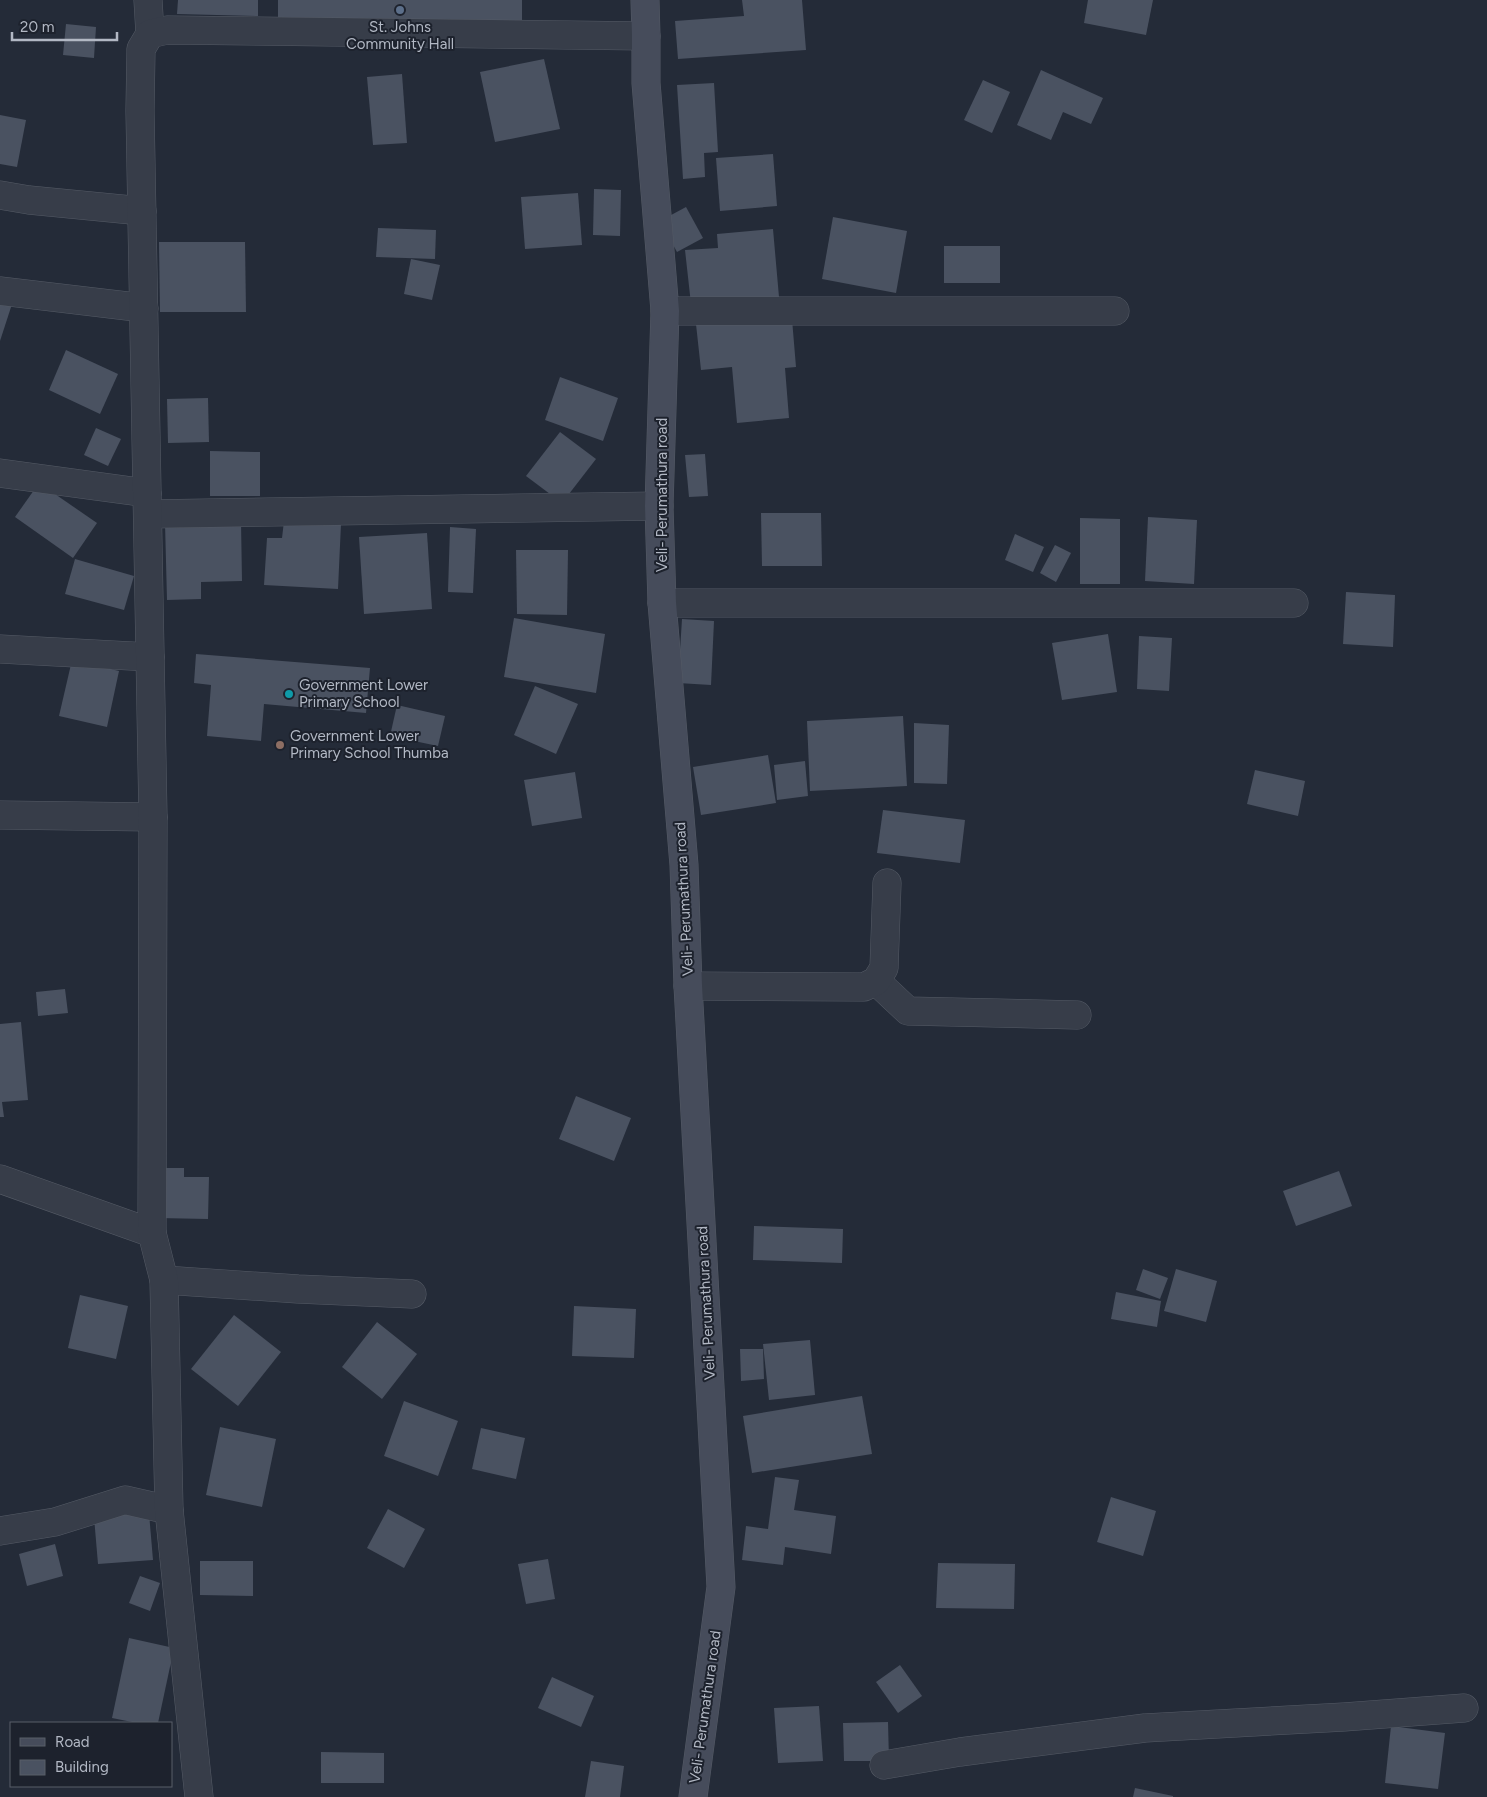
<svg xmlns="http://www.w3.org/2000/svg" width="1487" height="1797" viewBox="0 0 1487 1797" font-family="Figtree,sans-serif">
<rect width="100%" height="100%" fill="#242b38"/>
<g fill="#4a5261">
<polygon points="178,0 258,0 258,16 177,14"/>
<rect x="278" y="0" width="244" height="20"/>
<polygon points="742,0 802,0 806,50 678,59 675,21 744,16"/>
<polygon points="1088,0 1153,0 1146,35 1084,23"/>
<polygon points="66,24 96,27 94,58 63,55"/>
<polygon points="544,59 560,129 495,142 480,72"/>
<polygon points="1041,70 1103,98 1091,124 1063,112 1051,140 1017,125"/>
<polygon points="402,74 407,143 373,145 367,77"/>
<polygon points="983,80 1010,92 992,133 964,120"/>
<polygon points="714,83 718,152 704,153 705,177 683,179 677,85"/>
<polygon points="0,115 26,120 17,167 0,164"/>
<polygon points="773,154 777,206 720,211 716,158"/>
<polygon points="594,189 621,190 620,236 593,235"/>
<polygon points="578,193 582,245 525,249 521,197"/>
<polygon points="686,207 703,238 677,252 660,221"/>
<polygon points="833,217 907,231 896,293 822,279"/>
<polygon points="378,228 436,230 435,259 376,257"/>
<polygon points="773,229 779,297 691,304 685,250 718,248 717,234"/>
<polygon points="159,242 245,242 246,312 160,312"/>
<rect x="944" y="246" width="56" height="37"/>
<polygon points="411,259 440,265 432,300 404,294"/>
<polygon points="0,297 13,301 0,341"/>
<polygon points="791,307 796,367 785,368 789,418 737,423 732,367 701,370 695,315"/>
<polygon points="66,350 118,374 100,414 49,390"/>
<polygon points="560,377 618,398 603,441 545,420"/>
<polygon points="208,398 209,442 168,443 167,399"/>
<polygon points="96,428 121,439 108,466 84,455"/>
<polygon points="560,432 596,459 562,503 526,476"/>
<polygon points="210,451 260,452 260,496 210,496"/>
<polygon points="705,454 708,496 689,497 685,455"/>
<polygon points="39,483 97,523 73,558 15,517"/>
<polygon points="761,513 821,513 822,566 762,566"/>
<polygon points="1148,517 1197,520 1194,584 1145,581"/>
<polygon points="1080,518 1120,519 1120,584 1080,584"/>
<polygon points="241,521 242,581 201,582 201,599 167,600 165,523"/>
<polygon points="284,521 341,524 338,589 264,585 267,538 282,538"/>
<polygon points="450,527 476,529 473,593 448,592"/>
<polygon points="427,533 432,609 364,614 359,537"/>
<polygon points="1015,534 1044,547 1033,572 1005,560"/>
<polygon points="1055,545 1071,553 1056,582 1040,573"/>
<polygon points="516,550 568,550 567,615 517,614"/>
<polygon points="75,559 134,576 124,610 65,594"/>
<polygon points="1346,592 1395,595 1393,647 1343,644"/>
<polygon points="514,618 605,634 596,693 504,677"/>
<polygon points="682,619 714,621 711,685 678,683"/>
<polygon points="1108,634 1117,692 1062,700 1052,643"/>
<polygon points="1139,636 1172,638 1169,691 1137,689"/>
<polygon points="196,654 370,668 366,713 264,704 261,741 207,736 211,685 194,683"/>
<polygon points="72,660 119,671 107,727 59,716"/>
<polygon points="535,686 578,704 556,754 514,735"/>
<polygon points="397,705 445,716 438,746 390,736"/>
<polygon points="903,716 907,786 810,791 807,721"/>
<polygon points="914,723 949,725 947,784 914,783"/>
<polygon points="768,755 776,803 701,815 693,767"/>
<polygon points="805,761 808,796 777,800 774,765"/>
<polygon points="1255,770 1305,781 1298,816 1247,804"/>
<polygon points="575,772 582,818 532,826 524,780"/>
<polygon points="883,810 965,820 960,863 877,853"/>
<polygon points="65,989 68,1013 38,1016 36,992"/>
<polygon points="21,1022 28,1100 2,1102 4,1117 0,1117 0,1024"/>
<polygon points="576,1096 631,1118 614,1161 559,1139"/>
<polygon points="159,1168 184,1168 184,1177 209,1177 208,1219 158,1218"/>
<polygon points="1339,1171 1352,1206 1296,1226 1283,1191"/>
<polygon points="754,1226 843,1229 842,1263 753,1260"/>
<polygon points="1143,1269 1168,1278 1160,1299 1136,1290"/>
<polygon points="1176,1269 1217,1281 1206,1322 1164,1311"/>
<polygon points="1116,1292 1161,1301 1157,1327 1111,1319"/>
<polygon points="80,1295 128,1306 116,1359 68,1348"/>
<polygon points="574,1306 636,1309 634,1358 572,1356"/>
<polygon points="234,1315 281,1352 238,1406 191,1369"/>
<polygon points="377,1322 417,1354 382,1399 342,1367"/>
<polygon points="810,1340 815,1395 769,1400 763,1344"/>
<polygon points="740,1349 763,1349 764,1379 741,1381"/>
<polygon points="862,1396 872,1454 752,1473 743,1416"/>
<polygon points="404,1401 458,1421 438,1476 384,1456"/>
<polygon points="220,1427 276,1439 262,1507 206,1495"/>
<polygon points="481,1428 525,1438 516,1479 472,1469"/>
<polygon points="775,1477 799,1480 794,1510 836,1516 831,1554 785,1547 783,1565 742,1560 746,1526 768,1529"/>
<polygon points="1111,1497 1156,1511 1143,1556 1097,1542"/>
<polygon points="388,1509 425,1529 404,1568 367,1548"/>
<polygon points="149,1513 153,1560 98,1564 94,1517"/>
<polygon points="55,1544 63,1576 27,1586 19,1554"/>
<polygon points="548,1559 555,1599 526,1604 518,1564"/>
<polygon points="200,1561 253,1561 253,1596 200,1595"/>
<polygon points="938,1563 1015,1564 1014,1609 936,1608"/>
<polygon points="140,1576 160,1583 150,1611 129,1603"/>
<polygon points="129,1638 174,1648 158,1723 137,1723 112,1718"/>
<polygon points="900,1665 922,1696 898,1713 876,1682"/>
<polygon points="552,1677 594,1696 581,1727 538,1708"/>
<polygon points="819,1706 823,1761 778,1763 774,1708"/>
<polygon points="888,1722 889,1761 844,1761 843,1723"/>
<polygon points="1391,1726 1445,1733 1438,1789 1385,1783"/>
<polygon points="321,1752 384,1753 384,1783 321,1783"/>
<polygon points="591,1761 624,1766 620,1797 585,1797"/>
<polygon points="1135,1788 1173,1796 1173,1797 1133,1797"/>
</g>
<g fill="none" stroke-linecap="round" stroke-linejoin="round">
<defs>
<g id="street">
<polyline points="148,0 150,34"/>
<polyline points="0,195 29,200 142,211"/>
<polyline points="0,291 144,308"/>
<polyline points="665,311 1115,311"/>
<polyline points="0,473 147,493"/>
<polyline points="148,514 659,506"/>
<polyline points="662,603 1294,603"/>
<polyline points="0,649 150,657"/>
<polyline points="0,815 153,817"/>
<polyline points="876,981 908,1011 1077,1015"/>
<polyline points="688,986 864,987 876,981 884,968 887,883"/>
<polyline points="0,1179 152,1233"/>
<polyline points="164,1280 298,1289 412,1294"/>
<polyline points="0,1531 55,1522 125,1500 169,1510"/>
<polyline points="884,1765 960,1752 1145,1728 1344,1717 1464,1708"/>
<polyline points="199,1797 169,1510 164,1280 152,1233 153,817 140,111 141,49 150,34 167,30 646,36"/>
</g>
<polyline id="secondary" points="645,0 646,36 646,83 665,311 659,506 662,603 684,865 688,986 721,1587 693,1797"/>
</defs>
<use href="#street" stroke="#555b66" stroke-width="29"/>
<use href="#secondary" stroke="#555b66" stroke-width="29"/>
<use href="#street" stroke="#373d49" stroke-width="28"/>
<use href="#secondary" stroke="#464c5b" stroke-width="28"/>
</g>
<circle fill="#5c6f8a" stroke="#1d222d" stroke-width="2" cx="400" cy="10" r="5"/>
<circle fill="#0f9aa8" stroke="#1d222d" stroke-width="2" cx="289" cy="694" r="5"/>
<circle fill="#8d6e63" stroke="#1d222d" stroke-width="2" cx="280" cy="745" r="5"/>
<g text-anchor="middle" stroke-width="4" stroke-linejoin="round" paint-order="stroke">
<g font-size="15" fill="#b2b8c4" stroke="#1d222d" text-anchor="start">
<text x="400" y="32" text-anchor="middle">St. Johns<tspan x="400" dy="17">Community Hall</tspan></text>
<text x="299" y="690">Government Lower<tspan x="299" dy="17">Primary School</tspan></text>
<text x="290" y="741">Government Lower<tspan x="290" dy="17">Primary School Thumba</tspan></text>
</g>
<g font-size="15" fill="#b2b8c4" stroke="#1d222d">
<text transform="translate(662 495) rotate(-90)" y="5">Veli- Perumathura road</text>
<text transform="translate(684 899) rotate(-93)" y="5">Veli- Perumathura road</text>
<text transform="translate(706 1303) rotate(-93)" y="5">Veli- Perumathura road</text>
<text transform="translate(705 1707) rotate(-82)" y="5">Veli- Perumathura road</text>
</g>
</g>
<rect x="10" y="1722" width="162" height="65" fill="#1d222d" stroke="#595e69"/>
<rect x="20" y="1738" width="25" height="8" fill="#464c5b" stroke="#595e69"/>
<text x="55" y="1747" font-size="15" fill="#b2b8c4">Road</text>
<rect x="20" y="1760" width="25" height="15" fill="#4a5261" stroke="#595e69"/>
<text x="55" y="1772" font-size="15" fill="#b2b8c4">Building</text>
<path d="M12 32v8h105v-8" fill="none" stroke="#b2b8c4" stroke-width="2.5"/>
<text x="20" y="32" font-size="15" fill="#b2b8c4" stroke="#1d222d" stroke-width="4" paint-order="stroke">20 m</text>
</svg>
